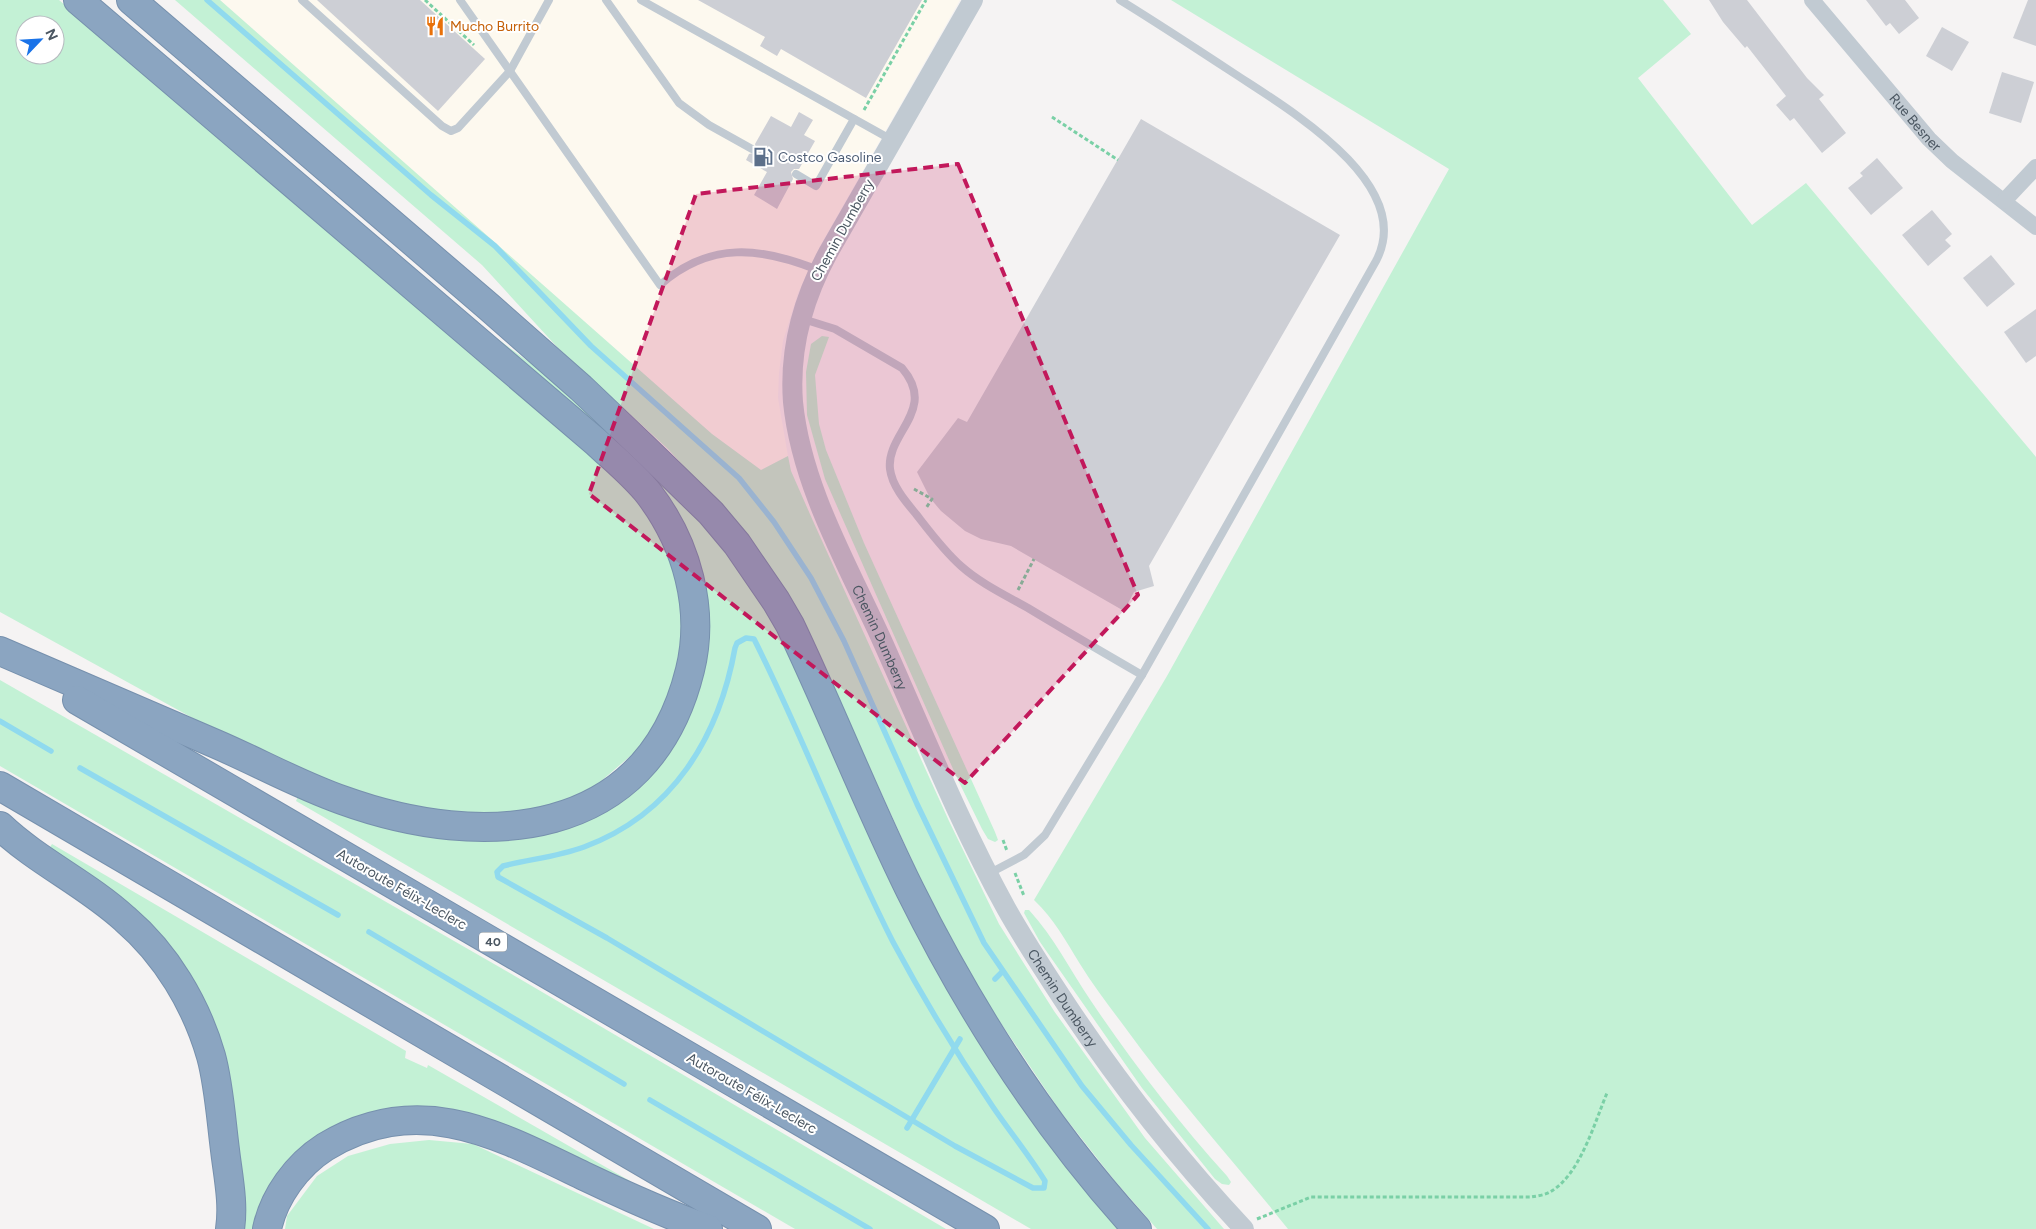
<svg xmlns="http://www.w3.org/2000/svg" width="2036" height="1229" viewBox="0 0 2036 1229" font-family="Figtree,sans-serif">
<rect width="100%" height="100%" fill="#f5f3f3"/>
<polygon fill="#fdf9ef" points="220,0 960,0 820,246 798,293 783,341 779,373 778,398 788,456 761,470 712,434"/>
<g fill="#c3f1d5" fill-rule="evenodd">
<path d="M0,0H59L595,459L630,491L653,516L678,571L684,643L664,713L642,746L593,788L561,803L485,818L404,806L348,789L254,750L209,727L0,612ZM25,25H55V55H25Z"/>
<polygon points="175,0 220,0 712,434 761,470 788,456 791,471 813,521 949,821 999,924 1054,1011 1145,1138 1224,1229 1157,1229 1115,1181 1060,1111 980,992 951,942 926,891 812,641 748,537 668,449 558,348 482,265"/>
<path d="M1171,0H1663L1691,34L1638,78L1752,225L1806,183L2036,457V1229H1288C1234,1161 1175,1097 1124,1026C1109,1006 1093,985 1080,964C1066,941 1054,919 1034,900L1167,676L1449,169Z"/>
<polygon points="474,322 565,388 718,539 767,609 792,658 881,858 1123,1229 1031,1229 296,801 299,794 440,835 639,785 666,754 690,711 704,671 710,629 706,591 694,548"/>
<polygon points="822,336 829,337 815,375 819,424 826,450 864,543 995,832 998,840 995,842 988,839 982,829 957,778 825,479 807,415 806,372 811,344"/>
<polygon points="0,680 508,972 946,1229 795,1229 0,766"/>
<polygon points="52,844 406,1051 405,1058 427,1068 428,1065 630,1181 628,1186 541,1146 367,1116 254,1229 242,1229 207,1014 47,852"/>
<path d="M1025,910H1029C1054,937 1070,970 1091,1001C1132,1062 1178,1122 1227,1176L1231,1182L1229,1185L1222,1184L1215,1179L1142,1088L1040,942L1024,913Z"/>
<polygon points="429,1140 473,1144 654,1229 285,1229 287,1216 317,1176 348,1156 390,1144"/>
</g>
<g fill="none" stroke-linecap="round" stroke-linejoin="round">
<g stroke="#90daee" stroke-width="5.5">
<polyline points="207,0 431,195 495,246 591,346 739,478 774,522 811,578 844,641 917,804 984,943 1082,1086 1131,1145 1208,1229"/>
<path d="M746,638L754,639L756,643C805,741 843,844 893,942C923,998 957,1054 993,1107C1010,1132 1029,1155 1045,1181L1044,1188H1033L955,1146L607,938L498,877L497,872L503,866C530,859 557,857 584,847C673,814 719,737 735,648L737,643Z"/>
<polyline points="0,721 51,751"/>
<polyline points="80,768 338,915"/>
<polyline points="369,932 624,1084"/>
<polyline points="995,979 1002,972"/>
<polyline points="650,1100 870,1229"/>
<polyline points="907,1128 960,1039"/>
</g>
</g>
<g fill="#cdcfd5">
<polygon points="317,0 420,0 485,59 438,111"/>
<polygon points="698,0 922,0 866,98 781,49 777,56 760,46 765,37"/>
<polygon points="1709,0 1747,0 1807,78 1824,95 1819,99 1846,133 1822,153 1794,118 1790,121 1776,105 1786,96 1747,46 1745,48 1723,22"/>
<polygon points="1866,0 1905,0 1919,18 1899,34 1890,23 1886,26"/>
<polygon points="2028,0 2036,0 2036,46 2013,38"/>
<polygon points="1942,27 1969,42 1952,71 1926,56"/>
<polygon points="2002,72 2034,82 2021,123 1989,113"/>
<polygon points="799,112 813,120 804,135 815,141 799,169 794,169 791,172 793,179 777,209 754,195 767,172 746,160 749,154 757,152 755,144 771,116 791,127"/>
<polygon points="1141,119 1340,235 1149,566 1154,586 1134,592 1124,611 1011,546 981,539 965,531 941,511 930,498 917,472 958,418 967,422"/>
<polygon points="1877,158 1903,188 1871,215 1848,188 1863,176 1860,173"/>
<polygon points="1932,210 1952,234 1945,240 1951,246 1928,266 1902,235"/>
<polygon points="1991,255 2015,284 1987,307 1963,278"/>
<polygon points="2036,309 2036,356 2026,363 2004,332"/>
</g>
<g fill="none" stroke-linecap="round" stroke-linejoin="round">
<defs>
<g id="motorway">
<path d="M131,0L489,307L581,388L643,447L711,513L737,544L776,601L790,625C832,713 867,803 910,890C970,1011 1046,1129 1137,1229"/>
<path d="M0,651C72,682 144,713 216,744C258,762 299,785 342,800C483,851 648,841 690,670C705,609 687,544 649,494C634,475 614,459 596,442L78,0"/>
<polyline points="77,700 985,1229"/>
<polyline points="0,786 757,1229"/>
<path d="M0,826C38,862 87,884 125,919C166,954 196,1004 211,1056C219,1085 221,1119 225,1150C228,1176 234,1203 230,1229"/>
<path d="M267,1229C274,1196 297,1165 325,1147C419,1090 499,1135 586,1177C626,1196 666,1214 708,1229"/>
</g>
</defs>
<use href="#motorway" stroke="#7690ad" stroke-width="30"/>
<g stroke="#7ad0a6" stroke-width="3" stroke-dasharray="4 2.5" stroke-linecap="butt">
<polyline points="425,0 474,45"/>
<polyline points="864,110 926,0"/>
<polyline points="1052,117 1118,160"/>
<polyline points="914,489 932,499 926,508"/>
<polyline points="1018,590 1034,559"/>
<polyline points="1003,840 1007,851"/>
<polyline points="1015,873 1024,896"/>
<path d="M1257,1219L1311,1197H1531C1537,1196 1545,1195 1550,1192C1580,1175 1594,1124 1607,1093"/>
</g>
<g stroke="#c1cad2" stroke-width="8">
<polyline points="302,0 442,126 451,131 458,128 510,71 549,0"/>
<path d="M460,0L660,285C710,241 761,247 818,270"/>
<polyline points="606,0 679,103 709,125 752,149"/>
<polyline points="641,0 892,140"/>
<path d="M1120,0C1159,24 1197,49 1235,74C1288,109 1417,184 1376,261L1142,675"/>
<polyline points="796,174 816,186 854,119"/>
<path d="M803,319L835,329L902,368C938,410 886,433 890,469C892,486 906,502 916,514C930,532 944,551 961,566C980,583 1005,595 1028,608C1066,631 1104,653 1142,675L1045,835L1024,855L988,874"/>
</g>
<g stroke="#c1cad2" stroke-width="16">
<path id="s1" d="M1812,0L1929,139L1952,161L2036,227"/>
<polyline points="2004,201 2036,167"/>
</g>
<path stroke="#c1cad2" stroke-width="20" id="s2" d="M973,0L828,253C803,299 789,349 793,402C801,484 846,562 880,636C921,727 958,821 1006,908C1025,942 1047,975 1068,1007C1121,1086 1179,1160 1244,1229"/>
<use href="#motorway" stroke="#8ba5c1" stroke-width="28"/>
</g>
<path fill="#c2185b" fill-opacity="0.2" stroke="#c2185b" stroke-width="4" stroke-dasharray="10 6" stroke-linejoin="round" d="M958,164L1138,595L965,783L589,494L696,194Z"/>
<defs>
<symbol id="restaurant-bare" viewBox="-9 -9 18 18"><path d="M-5-6h1v4h1v-4h1v4h1v-4h1v5L-1.5 .5V6h-2V.5L-5-1ZM5-6V6H3V1.5H1.5Q1.5-4 5-6Z" fill="#e8710a" stroke="#fff" stroke-width="2.5" paint-order="stroke"/></symbol>
<symbol id="fuel-bare" viewBox="-9 -9 18 18"><path d="M-5.5-6h7V0h2V4h1.3V-2.5L3-4.5l.8-.8L6-3V5H2.5V1h-1V6h-7ZM-4.2-4.7v3.2H.2V-4.7Z" fill="#5c6f8a" stroke="#fff" stroke-width="2.5" paint-order="stroke"/></symbol>
</defs>
<g fill-rule="evenodd">
<use href="#restaurant-bare" x="421" y="12" width="28" height="28"/>
<use href="#fuel-bare" x="749" y="143" width="28" height="28"/>
</g>
<g text-anchor="middle" stroke-width="4" stroke-linejoin="round" paint-order="stroke">
<rect fill="#fff" stroke="#808990" stroke-width="1" x="479" y="932.5" width="28" height="19" rx="4"/>
<g font-size="12" font-weight="bold" fill="#4a5661">
<text x="493" y="946">40</text>
</g>
<g font-size="14" fill="#c56008" stroke="#fff" text-anchor="start">
<text x="450" y="31">Mucho Burrito</text>
</g>
<g font-size="14" fill="#4a5661" stroke="#fff">
<text dy="5" stroke="none"><textPath href="#s1" startOffset="160">Rue Besner</textPath></text>
<text transform="translate(842 230) rotate(-61)" y="5">Chemin Dumberry</text>
<text dy="5" stroke="none"><textPath href="#s2" startOffset="699">Chemin Dumberry</textPath></text>
<text transform="translate(402 889) rotate(30)" y="5">Autoroute Félix-Leclerc</text>
<text dy="5" stroke="none"><textPath href="#s2" startOffset="1104">Chemin Dumberry</textPath></text>
<text transform="translate(752 1093) rotate(30)" y="5">Autoroute Félix-Leclerc</text>
</g>
<g font-size="14" fill="#4e5e75" stroke="#fff" text-anchor="start">
<text x="778" y="162">Costco Gasoline</text>
</g>
</g>
<g transform="translate(40 40) rotate(65)"><circle r="24" fill="#ffffff" stroke="#b7bbc0"/>
<path d="M0-4L9 19L0 12L-9 19Z" fill="#1a73e8"/>
<text y="-8" font-size="14" font-weight="bold" text-anchor="middle" fill="#4a5661">N</text>
</g>
</svg>
